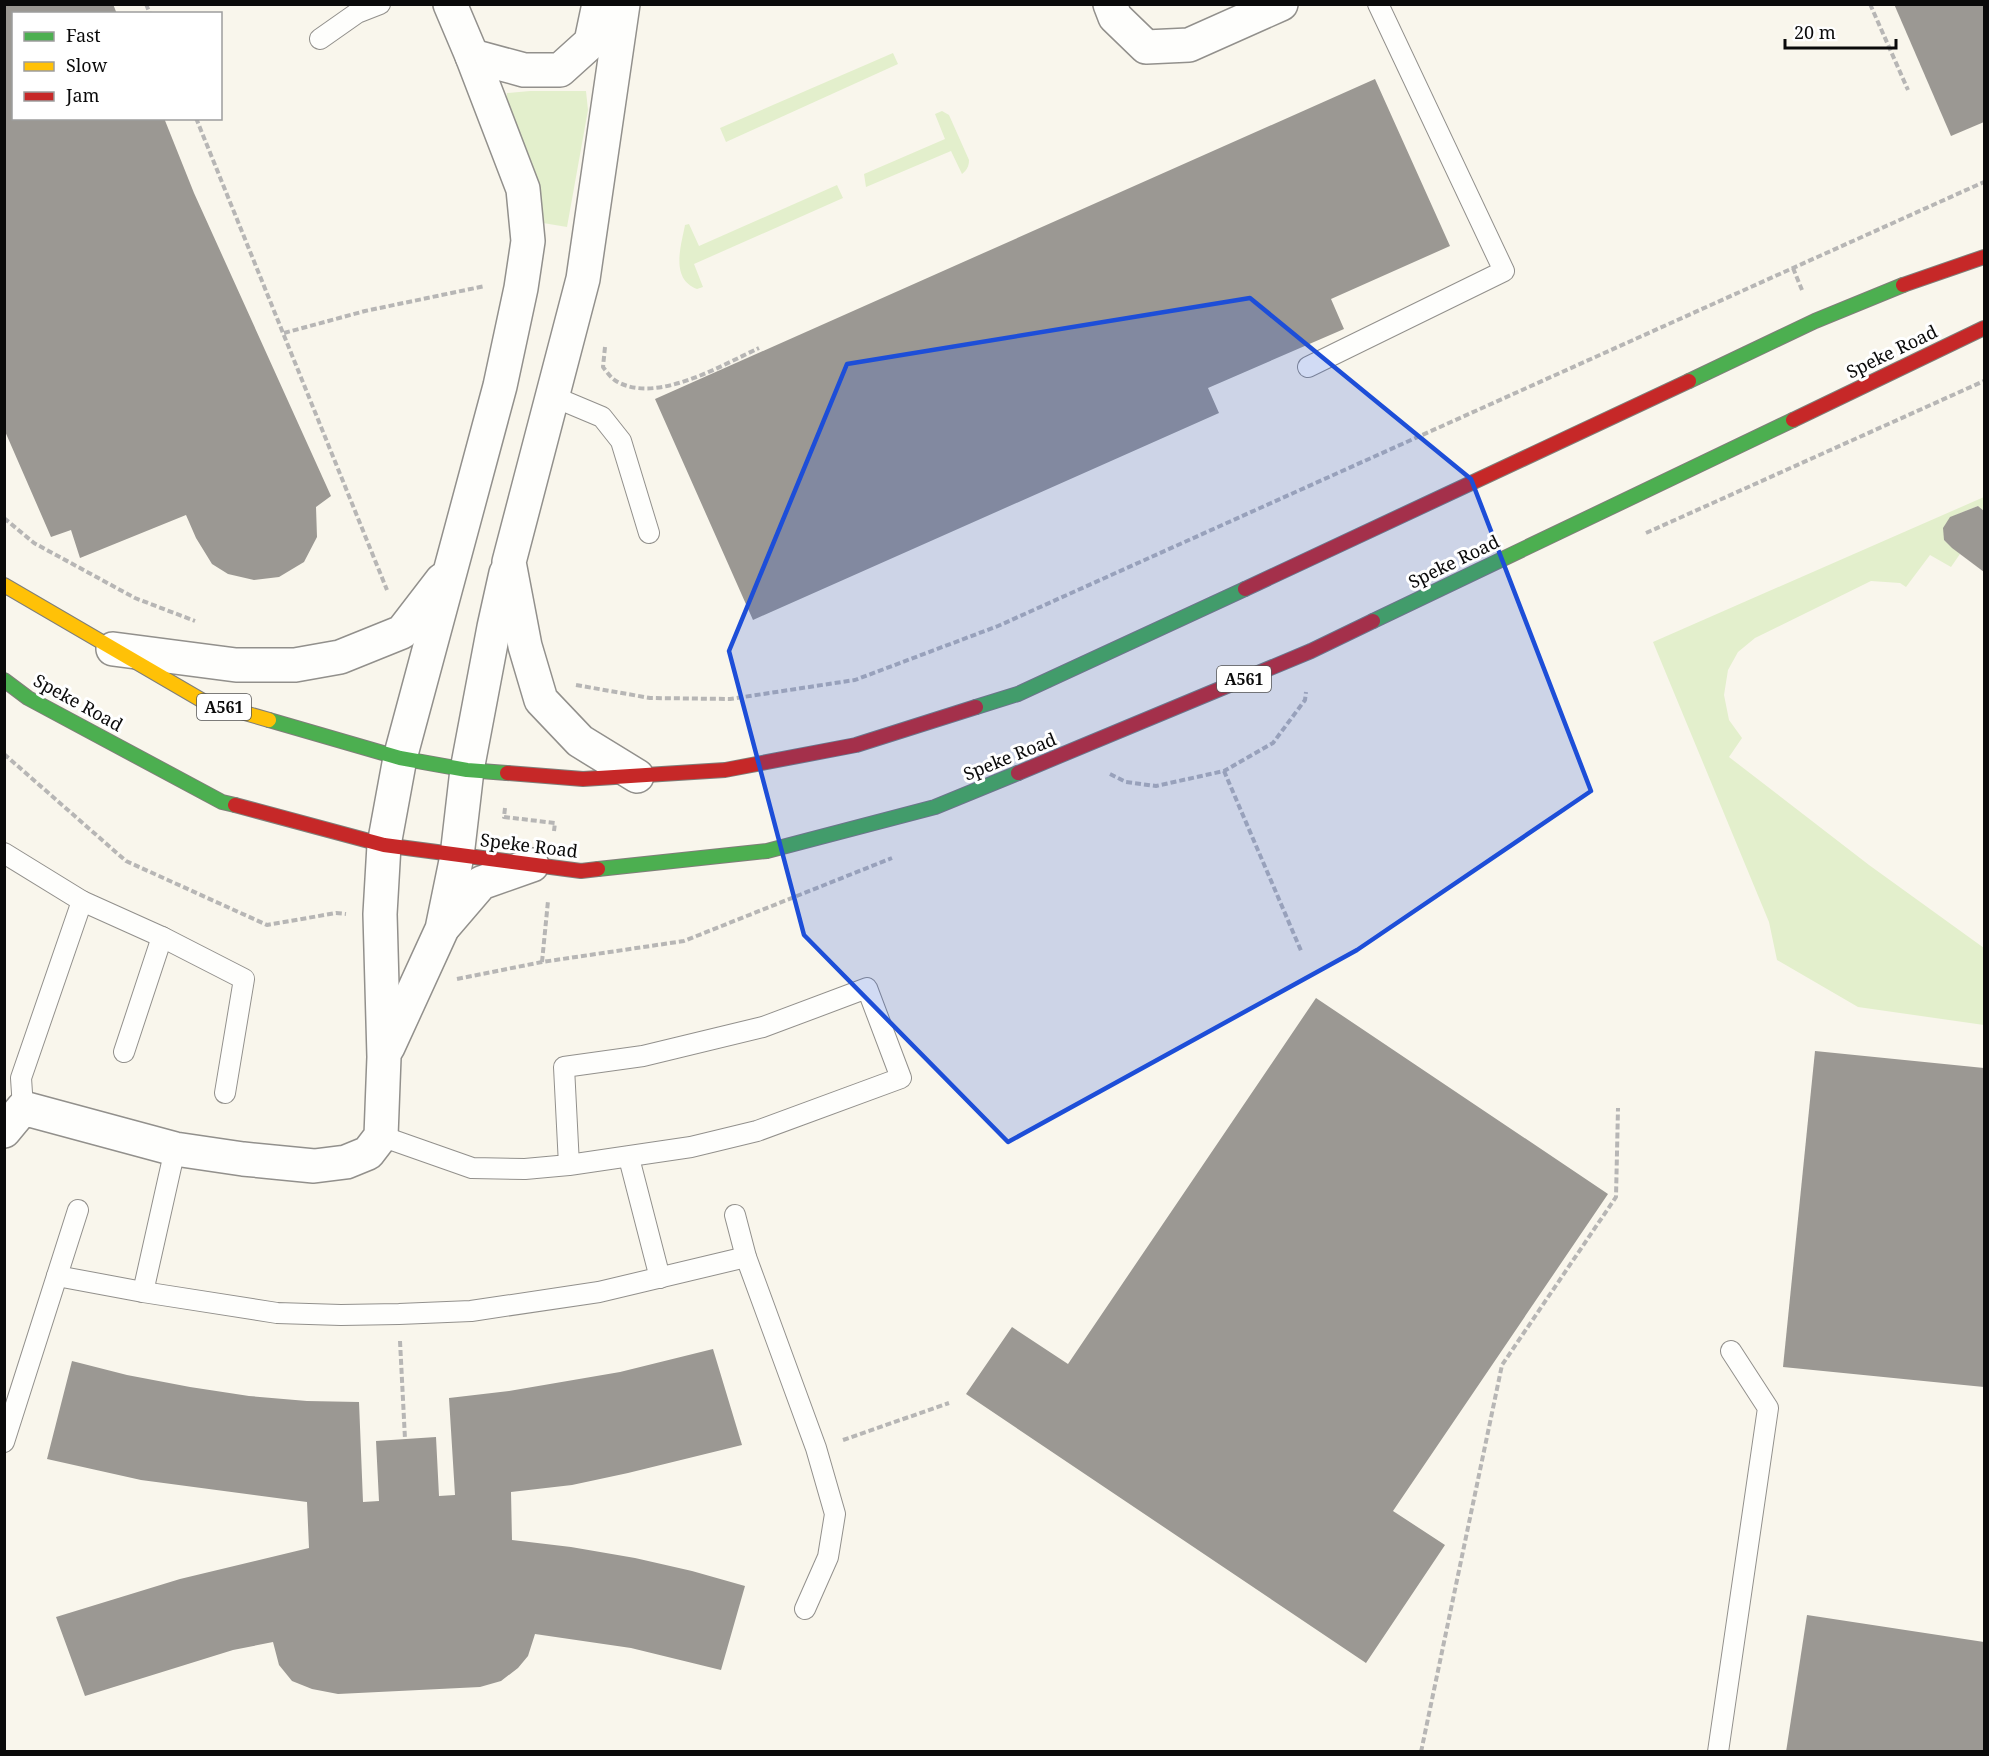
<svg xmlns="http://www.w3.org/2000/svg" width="1989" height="1756" viewBox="0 0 1989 1756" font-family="'Noto Serif',serif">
<rect width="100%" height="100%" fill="#f9f6ec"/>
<g fill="#e3efcc">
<polygon points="893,53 898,64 726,142 720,128"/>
<polygon points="530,91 586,91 588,110 567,227 543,223 532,163 506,100 507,93"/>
<path d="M942,111L949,115L969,160C969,166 967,170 962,174L951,151L866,187L864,174L945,139L935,114Z"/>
<path d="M837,185L843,198L694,264L703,287L697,289C670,279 681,246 685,225L689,224L699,246Z"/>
<polygon points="1984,497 1984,511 1978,506 1951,517 1944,540 1960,554 1951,567 1930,555 1906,587 1900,583 1871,581 1755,638 1738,652 1728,670 1724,695 1729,720 1742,738 1729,757 1869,865 1984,948 1984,1025 1858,1007 1777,960 1769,922 1653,642"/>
</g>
<g fill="#9b9893">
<polygon points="4,4 113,4 117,14 14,14 14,118 164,118 194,193 331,496 316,507 317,537 304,562 279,577 254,580 228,574 212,564 196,538 186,515 80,558 71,530 51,537 4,429"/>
<polygon points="1894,4 1984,4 1984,122 1951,136"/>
<polygon points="1375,79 1450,246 1331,299 1344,329 1208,388 1219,413 753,620 655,399"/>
<polygon points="1978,506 1984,511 1984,572 1952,548 1944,540 1943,528 1950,517"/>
<polygon points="1316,998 1608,1194 1393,1511 1445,1545 1366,1663 966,1394 1012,1327 1068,1364"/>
<polygon points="1815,1051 1984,1068 1984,1387 1783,1367"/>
<polygon points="713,1349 742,1445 628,1473 572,1485 511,1492 512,1540 571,1547 635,1558 692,1571 745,1586 721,1670 631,1648 535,1634 528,1656 518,1668 501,1681 480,1687 338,1694 312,1689 292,1681 279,1665 273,1642 233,1650 85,1696 56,1617 180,1579 309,1548 307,1502 141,1480 47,1459 72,1361 127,1375 190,1387 249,1396 307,1401 359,1402 363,1502 379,1501 376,1441 436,1437 439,1496 455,1495 449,1398 509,1391 620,1372"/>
<polygon points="1807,1615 1984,1642 1984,1752 1786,1752"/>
</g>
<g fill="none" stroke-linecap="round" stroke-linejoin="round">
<defs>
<g id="lane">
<polyline points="320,39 357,13 380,4"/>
<polyline points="1308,367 1504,271 1378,4"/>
<polyline points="552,396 602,417 621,441 649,533"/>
<polyline points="4,853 82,901 21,1078 23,1108"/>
<polyline points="82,901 162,937 244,979 225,1093"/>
<polyline points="124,1052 162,937"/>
<polyline points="381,1136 472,1168 525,1169 569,1165 691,1147 757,1131 901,1078 867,988 763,1027 643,1056 564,1067 569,1165"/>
<polyline points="629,1158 660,1278"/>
<polyline points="735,1215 746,1257 816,1448 835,1514 828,1557 805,1609"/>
<polyline points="57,1276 143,1292 277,1313 341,1315 399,1314 471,1311 599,1292 746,1257"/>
<polyline points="143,1292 175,1149"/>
<polyline points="4,1442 78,1210"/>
<polyline points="1718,1752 1768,1408 1731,1351"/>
</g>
<g id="street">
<polyline points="623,4 583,279 509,562 525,646 541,700 580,741 637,776"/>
<polyline points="1110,4 1115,17 1146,47 1189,45 1281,4"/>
<polyline points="472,56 524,70 560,70 591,42 599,4"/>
<polyline points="113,649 236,665 295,665 340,657 402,632 442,580"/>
<polyline points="445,925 481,883 532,865"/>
<polyline points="388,1047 442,929 457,856 467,770 494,627 506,573"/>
<polyline points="4,1131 23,1108 175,1149 243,1159 314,1166 346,1162 368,1153 381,1136 384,1057 380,914 384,845 400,758 500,386 521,288 528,241 523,189 472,56 450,4"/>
</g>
<g id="fast">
<polyline points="1689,381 1815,321 1903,285"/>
<polyline points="1373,621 1793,420"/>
<polyline points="4,680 28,698 222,802 235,805"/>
<polyline points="976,707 1018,694 1245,589"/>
<polyline points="269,720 400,758 467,770 507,773"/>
<polyline points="598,869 767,851 935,807 1018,773"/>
</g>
<polyline id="slow" points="4,585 203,701 269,720"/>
<g id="jam">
<polyline points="1903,285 1984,257"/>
<polyline points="1793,420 1984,328"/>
<polyline points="1245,589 1689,381"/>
<polyline points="507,773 583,779 725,770 856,745 976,707"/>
<polyline points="1018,773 1311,651 1373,621"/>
<polyline points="235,805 384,845 581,871 598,869"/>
</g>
</defs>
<use href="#lane" stroke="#92908c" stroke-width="22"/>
<use href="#street" stroke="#92908c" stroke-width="36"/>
<use href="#fast" stroke="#7f7e79" stroke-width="16"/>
<use href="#slow" stroke="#7f7e79" stroke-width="16"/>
<use href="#jam" stroke="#7f7e79" stroke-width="16"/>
<g stroke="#b7b6b5" stroke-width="4" stroke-dasharray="6 3" stroke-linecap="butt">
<polyline points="146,4 150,14"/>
<polyline points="1870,4 1908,90"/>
<polyline points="196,118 387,590"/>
<polyline points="1793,268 1802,290"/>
<polyline points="284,333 365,311 485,286"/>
<path d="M605,347L603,367C607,372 611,378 616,381C656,405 722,365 759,348"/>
<polyline points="4,518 34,543 135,598 195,621"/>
<polyline points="1646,533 1984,381"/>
<polyline points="576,685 650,698 730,699 855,680 998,626 1984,182"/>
<polyline points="4,754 126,861 267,925 336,913 346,914"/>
<polyline points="1224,771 1302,953"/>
<polyline points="1110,774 1126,782 1156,786 1224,771 1273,743 1305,700 1306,692"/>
<polyline points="505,808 504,817 555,823 554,831"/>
<polyline points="542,962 548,901"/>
<polyline points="457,979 542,962 684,941 892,858"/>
<polyline points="400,1341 405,1439"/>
<polyline points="843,1440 949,1403"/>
<polyline points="1421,1752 1502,1365 1616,1197 1618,1108"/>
</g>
<use href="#lane" stroke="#fefefc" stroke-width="20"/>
<use href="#street" stroke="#fefefc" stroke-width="33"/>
<use href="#fast" stroke="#4caf50" stroke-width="14"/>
<use href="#slow" stroke="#ffc107" stroke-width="14"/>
<use href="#jam" stroke="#c62828" stroke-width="14"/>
</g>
<path fill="#1d4ed8" fill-opacity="0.2" stroke="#1d4ed8" stroke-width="4.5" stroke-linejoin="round" d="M1250,298L1471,479L1591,791L1357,950L1008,1142L804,935L729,651L847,364Z"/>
<g text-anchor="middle" stroke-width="6" stroke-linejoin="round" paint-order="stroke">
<g fill="#fff" stroke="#545454" stroke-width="1.5">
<rect x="1217" y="666" width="54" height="26" rx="4.5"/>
<rect x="197" y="694" width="54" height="26" rx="4.5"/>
</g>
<g font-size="16" font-weight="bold" fill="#0a0a0a">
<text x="1244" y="685">A561</text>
<text x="224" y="713">A561</text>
</g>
<g font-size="18" fill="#0a0a0a" stroke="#fff">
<text transform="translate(1892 352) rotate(-26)" y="6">Speke Road</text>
<text transform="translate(1454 562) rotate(-26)" y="6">Speke Road</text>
<text transform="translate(78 703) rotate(29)" y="6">Speke Road</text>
<text transform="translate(1010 757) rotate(-22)" y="6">Speke Road</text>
<text transform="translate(529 846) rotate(7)" y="6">Speke Road</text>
</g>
</g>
<rect width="1989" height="1756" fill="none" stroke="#0a0a0a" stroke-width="12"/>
<rect x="12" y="12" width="210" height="108" fill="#ffffff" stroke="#9d9d9d" stroke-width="1.5"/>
<rect x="24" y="32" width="30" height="9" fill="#4caf50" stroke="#9d9d9d" stroke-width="1.5"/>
<text x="66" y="42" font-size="18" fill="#0a0a0a">Fast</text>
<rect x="24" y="62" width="30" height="9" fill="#ffc107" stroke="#9d9d9d" stroke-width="1.5"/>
<text x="66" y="72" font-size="18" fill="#0a0a0a">Slow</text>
<rect x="24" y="92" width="30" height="9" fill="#c62828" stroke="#9d9d9d" stroke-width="1.5"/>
<text x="66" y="102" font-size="18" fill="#0a0a0a">Jam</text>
<path d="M1785 39v9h111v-9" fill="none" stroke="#0a0a0a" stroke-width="3"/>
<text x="1794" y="39" font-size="18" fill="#0a0a0a" stroke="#ffffff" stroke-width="4.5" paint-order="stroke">20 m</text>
</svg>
